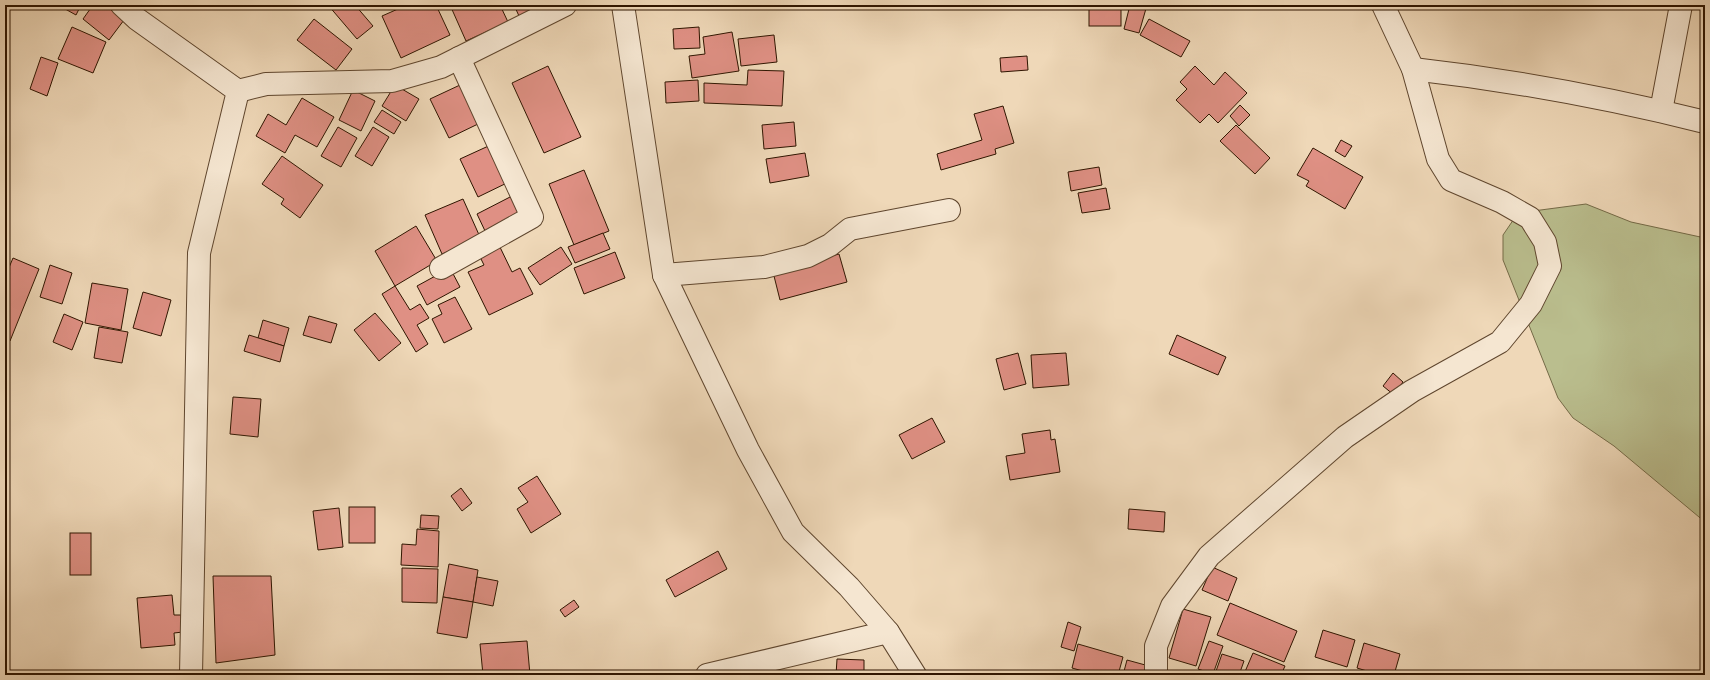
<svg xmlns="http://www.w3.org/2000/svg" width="1710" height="680" viewBox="0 0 1710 680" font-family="'Sorts Mill Goudy',serif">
<rect width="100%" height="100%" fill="#efd8b8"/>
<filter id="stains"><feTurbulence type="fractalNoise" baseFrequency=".005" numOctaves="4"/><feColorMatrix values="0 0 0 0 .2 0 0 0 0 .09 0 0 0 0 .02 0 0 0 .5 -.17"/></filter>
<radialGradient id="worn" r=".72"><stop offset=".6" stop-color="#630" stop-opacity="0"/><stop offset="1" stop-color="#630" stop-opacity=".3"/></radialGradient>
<polygon fill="#babe8e" stroke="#746a47" points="1586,204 1631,222 1705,238 1705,522 1614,446 1573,418 1558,398 1503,260 1503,235 1518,213"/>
<g fill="#df9084" stroke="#2f1500">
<polygon points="58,5 81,5 76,15"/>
<polygon points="93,5 105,5 124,20 109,40 83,19"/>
<polygon points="328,5 355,5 373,26 357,39"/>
<polygon points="407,5 436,5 450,35 401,58 382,16"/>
<polygon points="450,5 500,5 508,22 466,41"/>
<polygon points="514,5 541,5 519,16"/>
<rect x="1089" y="5" width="32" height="21"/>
<polygon points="1130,5 1147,5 1139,33 1124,29"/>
<polygon points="314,19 352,49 336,70 297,40"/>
<polygon points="1149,19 1190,41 1181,57 1140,35"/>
<polygon points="72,27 106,42 93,73 58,59"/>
<polygon points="699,27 700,48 674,49 673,29"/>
<polygon points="732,32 739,71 692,78 689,56 705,54 703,37"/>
<polygon points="774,35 777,62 741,66 738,39"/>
<polygon points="1027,56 1028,70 1001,72 1000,58"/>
<polygon points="41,57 58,63 47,96 30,89"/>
<polygon points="548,66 581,137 544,153 512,83"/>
<polygon points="1195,66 1214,85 1225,72 1247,93 1218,123 1209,114 1200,123 1176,100 1187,89 1180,82"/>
<polygon points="748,70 784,71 782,106 704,103 704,83 747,85"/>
<polygon points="698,80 699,101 666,103 665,82"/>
<polygon points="395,85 419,99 406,121 382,106"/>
<polygon points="460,85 478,124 449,138 430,99"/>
<polygon points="353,90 375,101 361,131 339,120"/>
<polygon points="302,98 334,117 317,147 295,135 285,153 256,136 268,114 286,125"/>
<polygon points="1240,105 1250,115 1239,126 1230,116"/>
<polygon points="1003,106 1014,143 995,149 996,154 941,170 937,154 982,140 974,114"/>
<polygon points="382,110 401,122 394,134 374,122"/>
<polygon points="794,122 796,146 764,149 762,125"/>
<polygon points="1236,125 1270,158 1255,174 1220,141"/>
<polygon points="338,127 357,138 341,167 321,156"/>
<polygon points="373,127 389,137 372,166 355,156"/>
<polygon points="1341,140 1352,146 1345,157 1335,151"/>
<polygon points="495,143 513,180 478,197 460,159"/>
<polygon points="1313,148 1363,177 1345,209 1306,186 1309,181 1297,175"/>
<polygon points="805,153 809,176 770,183 766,159"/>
<polygon points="282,156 323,185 300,218 281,204 284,199 262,184"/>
<polygon points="1099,167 1102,185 1071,191 1068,172"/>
<polygon points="584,170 609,231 574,245 549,184"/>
<polygon points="1106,188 1110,209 1082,213 1078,193"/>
<polygon points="512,196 521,215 486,233 477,214"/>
<polygon points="463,199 480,237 442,254 425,215"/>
<polygon points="416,226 437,261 395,286 375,251"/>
<polygon points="603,233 610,249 575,263 568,247"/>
<polygon points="498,243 512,272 520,268 533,294 489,315 468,272 484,265 478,253"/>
<polygon points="561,247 572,264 540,285 528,268"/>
<polygon points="615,252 625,278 584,294 574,268"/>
<polygon points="839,254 847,282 780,300 773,272"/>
<polygon points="13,258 39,269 10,341 5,339 5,277"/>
<polygon points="50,265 72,273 62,304 40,297"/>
<polygon points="450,268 460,287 427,305 417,286"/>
<polygon points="92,283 128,289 121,330 85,323"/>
<polygon points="395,286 410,310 420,304 429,318 417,325 428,344 416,352 382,294"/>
<polygon points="143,292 171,300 161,336 133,328"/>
<polygon points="455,297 472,329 444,343 432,319 442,314 438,305"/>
<polygon points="375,313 401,343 379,361 354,330"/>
<polygon points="64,314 83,322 72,350 53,342"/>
<polygon points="309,316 337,324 331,343 303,335"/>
<polygon points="263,320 289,328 284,346 258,338"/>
<polygon points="99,327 128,332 122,363 94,358"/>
<polygon points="249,335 284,346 280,362 244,351"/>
<polygon points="1177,335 1226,357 1218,375 1169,354"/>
<polygon points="1018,353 1026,384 1004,390 996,359"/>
<polygon points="1066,353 1069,385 1033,388 1031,355"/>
<polygon points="1393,373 1403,382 1394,395 1383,386"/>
<polygon points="233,397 261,399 258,437 230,434"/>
<polygon points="932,418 945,442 912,459 899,435"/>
<polygon points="1050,430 1051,440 1055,439 1060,472 1010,480 1006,456 1025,453 1022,434"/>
<polygon points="537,476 561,514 531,533 517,509 528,502 518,488"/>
<polygon points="461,488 472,503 462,511 451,496"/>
<rect x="349" y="507" width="26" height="36"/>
<polygon points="1701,507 1705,507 1705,522 1702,522"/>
<polygon points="339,508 343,547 318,550 313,511"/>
<polygon points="1129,509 1165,512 1164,532 1128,529"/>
<polygon points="421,515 439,516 438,529 420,528"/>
<polygon points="417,529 439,531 438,567 401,565 402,544 416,545"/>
<rect x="70" y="533" width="21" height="42"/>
<polygon points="718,551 727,569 675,597 666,580"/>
<polygon points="449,564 478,570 473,602 443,597"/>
<polygon points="1212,567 1237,578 1228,601 1202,590"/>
<polygon points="402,568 438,569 437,603 402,602"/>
<polygon points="213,576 271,576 275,655 216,663"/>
<polygon points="477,577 498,581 493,606 473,602"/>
<polygon points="172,595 174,615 181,615 183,632 174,633 175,645 141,648 137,598"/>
<polygon points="443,597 473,602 467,638 437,633"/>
<polygon points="574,600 579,607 565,617 560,610"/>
<polygon points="1230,603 1297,631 1284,662 1217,635"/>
<polygon points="1183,609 1211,617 1196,666 1169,658"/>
<polygon points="1068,622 1081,627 1074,651 1061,647"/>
<polygon points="1323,630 1355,640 1347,667 1315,657"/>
<polygon points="527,641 530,675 483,675 480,644"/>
<polygon points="1209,641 1223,646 1213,674 1198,669"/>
<polygon points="1364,643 1400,654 1394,675 1380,675 1357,668"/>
<polygon points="1078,644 1123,657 1118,675 1097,675 1072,668"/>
<polygon points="1253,653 1285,666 1281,675 1244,674"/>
<polygon points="1222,654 1244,661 1239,675 1215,674"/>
<polygon points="837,659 864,660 864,675 836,675"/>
<polygon points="1127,660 1149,666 1147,675 1123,675"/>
</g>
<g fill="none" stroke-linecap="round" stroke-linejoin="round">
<defs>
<g id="minor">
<polyline points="122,5 137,19 238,91 199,253 191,675"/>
<polyline points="623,5 664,275 748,450 793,532 849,587 888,632 915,675"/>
<path d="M1413,69C1511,80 1609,98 1705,122"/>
<polyline points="238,91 266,84 392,81 441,67 565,5"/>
<polyline points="1661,111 1681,5"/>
<polyline points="441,268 532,217 459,58"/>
<polyline points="664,275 764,267 808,256 830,245 850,229 949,210"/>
<polyline points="707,675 888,632"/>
<polyline points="1156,675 1156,646 1172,606 1209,556 1345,437 1412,391 1500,342 1531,304 1550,266 1545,242 1530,218 1502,202 1451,180 1438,159 1413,69 1383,5"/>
</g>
</defs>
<use href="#minor" stroke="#5f462e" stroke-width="24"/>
<use href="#minor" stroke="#f5e6d1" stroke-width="22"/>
</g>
<rect width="1710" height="680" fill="none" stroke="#efd8b8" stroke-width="20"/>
<rect x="6" y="6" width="1698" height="668" fill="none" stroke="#2f1500" stroke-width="2"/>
<rect x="10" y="10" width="1690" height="660" fill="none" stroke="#2f1500"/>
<rect width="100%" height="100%" filter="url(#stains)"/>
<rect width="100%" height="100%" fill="url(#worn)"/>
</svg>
